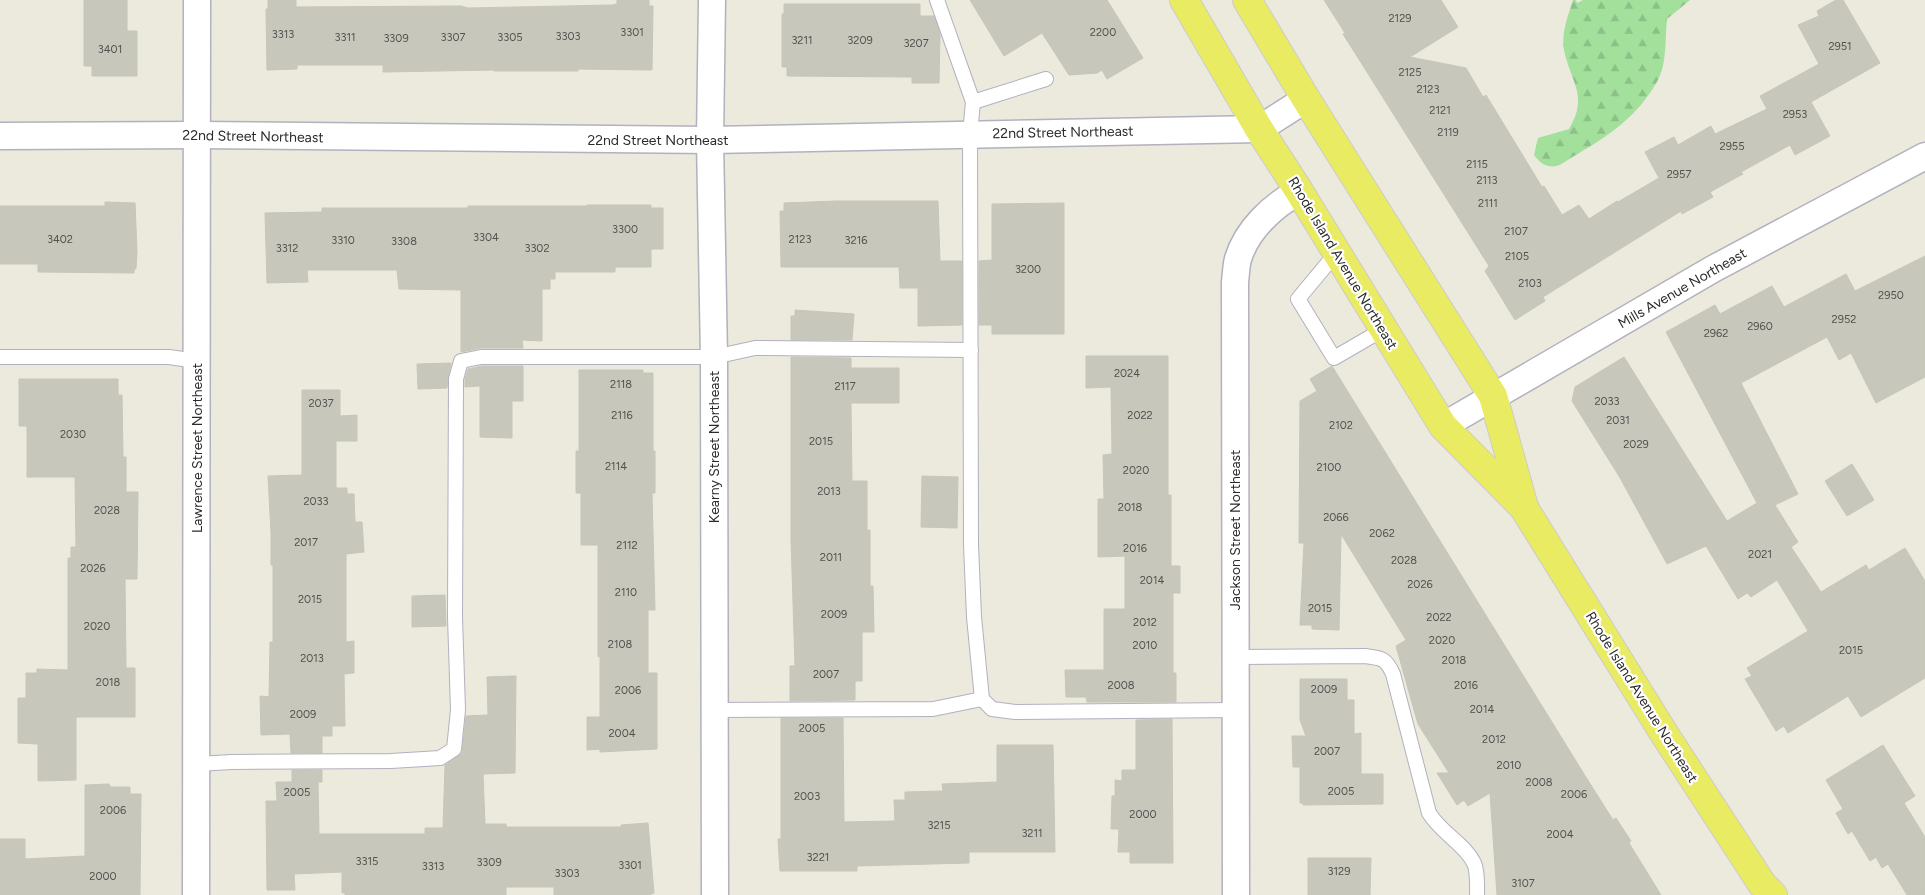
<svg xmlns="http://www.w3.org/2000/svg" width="1925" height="895" viewBox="0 0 1925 895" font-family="Figtree,sans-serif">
<defs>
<pattern id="forest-firs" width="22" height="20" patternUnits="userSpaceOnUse" patternTransform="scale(1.25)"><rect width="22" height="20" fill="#a2e09c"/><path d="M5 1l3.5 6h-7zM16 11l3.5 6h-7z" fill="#8cc087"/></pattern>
</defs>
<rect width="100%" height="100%" fill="#ece9dd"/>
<path fill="url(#forest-firs)" d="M1573,0H1576L1577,3L1583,0H1690L1667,19C1665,38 1667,63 1658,80C1637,117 1611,134 1576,155C1570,158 1562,165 1556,166C1546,168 1539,162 1534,155L1538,138L1569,129C1589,96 1571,83 1564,50C1561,33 1568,16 1573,0Z"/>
<g fill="#c8c7bc" stroke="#c7c6b7">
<polygon points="84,0 127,0 127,31 137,31 137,76 92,76 92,66 84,66"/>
<polygon points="268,0 296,0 296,7 461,6 468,8 613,5 617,4 617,0 649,0 649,6 653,6 652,70 578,69 578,71 494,71 494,70 383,72 383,65 297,65 297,69 267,70 266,9 268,9"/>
<polygon points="970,0 1107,0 1143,58 1107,79 1102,70 1097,73 1069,75 1042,33 1004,56"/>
<polygon points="1324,0 1441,0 1458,27 1410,57 1466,68 1483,97 1486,95 1542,187 1544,186 1562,215 1579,205 1589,219 1617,201 1618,202 1659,178 1645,152 1674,137 1678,145 1711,126 1715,134 1767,109 1760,96 1819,64 1798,25 1819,16 1817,11 1836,0 1843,0 1880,63 1811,102 1830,136 1795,155 1790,145 1741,172 1743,174 1710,192 1713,197 1682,214 1681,211 1543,297 1545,301 1515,320 1485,271 1489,266 1343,34 1345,33"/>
<polygon points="784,4 920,4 920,16 934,16 940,34 939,83 912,83 912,77 787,76 787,67 782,67 782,14 784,14"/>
<polygon points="837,201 938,201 940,261 962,261 962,325 918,326 918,288 900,288 899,267 781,267 780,211 784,211 784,203"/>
<polygon points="105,202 135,203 137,252 136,269 134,269 134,273 38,272 38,264 0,264 0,206 105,206"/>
<polygon points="1064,203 1064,334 992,334 992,325 979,325 979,261 992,260 992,204"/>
<polygon points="587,205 651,205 651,208 663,208 663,249 651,249 651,267 615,267 615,272 555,272 555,279 550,279 550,289 542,289 542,341 522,340 523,348 481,348 461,352 461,290 399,289 397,270 307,270 308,282 267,283 265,213 322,212 322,208 468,208 468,206 587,206"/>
<polygon points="1925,256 1925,377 1876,403 1851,353 1839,360 1827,337 1741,383 1798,494 1775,505 1798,542 1791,547 1821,592 1866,565 1869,570 1905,548 1925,581 1925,678 1861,717 1848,696 1788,733 1784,726 1776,731 1745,679 1752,676 1747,668 1808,631 1777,580 1751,597 1747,593 1738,599 1706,546 1667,564 1619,476 1572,401 1575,387 1624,357 1727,521 1757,503 1666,332 1715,305 1720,314 1772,286 1784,307 1846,274 1855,291"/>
<polygon points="795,310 854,314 852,340 791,340 791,316 795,316"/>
<polygon points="1086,356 1168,356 1168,495 1171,495 1171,566 1180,566 1180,593 1173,593 1173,673 1176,673 1176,702 1087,702 1086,697 1066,697 1065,670 1104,670 1104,609 1125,609 1125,556 1098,557 1098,499 1104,499 1103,455 1112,454 1111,387 1086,388"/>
<polygon points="791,357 851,358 851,368 899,368 899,403 851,403 852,481 867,481 867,530 870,530 870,586 873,586 874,632 862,632 862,681 855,681 855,700 790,701 790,666 795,666 791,539"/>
<polygon points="451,363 448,377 447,388 418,389 417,364"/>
<polygon points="482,366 523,366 523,401 512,401 512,438 480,437 480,386 465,387 465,380 468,369"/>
<polygon points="1332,366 1584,774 1613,820 1616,818 1631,841 1629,843 1661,895 1497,895 1490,793 1468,806 1464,800 1457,805 1437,773 1449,773 1418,724 1396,646 1406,640 1341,534 1339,630 1312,629 1312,625 1300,625 1304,543 1299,543 1300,401 1317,391 1310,379"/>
<polygon points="579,370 643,370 643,373 653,373 653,451 655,451 655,493 652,493 655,610 648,610 648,673 657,673 657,749 600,752 600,749 587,750 587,717 600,717 600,656 598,657 598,545 581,545 581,493 576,493 576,451 579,451"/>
<polygon points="19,379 118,379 118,395 122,395 123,457 126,457 126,492 138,492 137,579 125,579 126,668 135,668 135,717 76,717 76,780 38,781 38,744 18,743 18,698 26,698 26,673 37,673 37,669 68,670 68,558 71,558 71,547 76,547 75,477 27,477 27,426 19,426"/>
<polygon points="302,390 340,390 340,416 357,415 357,441 336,441 336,488 347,488 347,494 354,494 355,522 362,522 364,552 346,554 346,642 354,641 354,673 344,674 345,726 332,726 332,736 322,736 322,753 291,753 290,734 261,735 260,696 269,697 270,642 273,642 273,565 271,565 271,533 268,476 302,475"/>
<polygon points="1852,464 1874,500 1847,516 1825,481"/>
<polygon points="922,476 958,477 957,528 921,527"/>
<polygon points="445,595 446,626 412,627 412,596"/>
<polygon points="516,676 515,773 483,774 485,824 506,824 506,827 621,827 621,825 648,823 654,893 649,895 554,895 554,887 506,887 506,895 345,895 345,893 342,893 342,872 294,874 295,890 267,890 266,801 277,801 276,782 292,782 292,770 322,770 322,782 318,782 319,834 425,834 425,828 443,828 445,765 462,753 466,716 488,715 487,677"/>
<polygon points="1300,679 1347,679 1347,700 1354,700 1354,734 1361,733 1361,774 1383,774 1383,804 1303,805 1303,803 1300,803 1300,767 1293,767 1292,736 1306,736 1300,720"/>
<polygon points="781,718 843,718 844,822 895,821 894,800 905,800 905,792 943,791 942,784 997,782 997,745 1053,745 1055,852 969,852 969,863 857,866 857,871 780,871 778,839 781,839"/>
<polygon points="1172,719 1173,863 1130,863 1130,852 1118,852 1119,829 1111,829 1112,796 1115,796 1115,780 1122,781 1122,770 1136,770 1136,720"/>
<polygon points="1883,745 1915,796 1904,803 1925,837 1925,895 1907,895 1888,864 1882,868 1876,857 1870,861 1852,831 1848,834 1836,813 1843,809 1826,780"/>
<polygon points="109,784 110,787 130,787 130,794 141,794 140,895 0,895 0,839 25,839 25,859 85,856 85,785"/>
<polygon points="1308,858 1371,858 1370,895 1308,895"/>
</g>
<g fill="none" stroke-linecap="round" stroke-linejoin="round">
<defs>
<g id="lane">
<polyline points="937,0 973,102 970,134 971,545 974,617 982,699 992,709 1015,712 1236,710"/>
<polyline points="973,102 1046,79"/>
<polyline points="1337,252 1298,299 1334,358 1384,329"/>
<polyline points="0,357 169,357 197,361"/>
<path d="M1236,657L1365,656C1381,658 1386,658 1393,674L1429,813C1441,833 1465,844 1474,863C1478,872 1477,885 1477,895"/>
<polyline points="715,710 933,709 982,699"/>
<polyline points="197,764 232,762 391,761 440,758 454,749 458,710 455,617 456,379 461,361 481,357 714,357 755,348 971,350"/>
</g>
<g id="street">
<polyline points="712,0 710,140 714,357 715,895"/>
<polyline points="0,136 197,135 710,140 1259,129 1306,99"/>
<polyline points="1443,426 1713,269 1925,156"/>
<polyline points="196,895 197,0"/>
<path d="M1236,895L1235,282C1236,275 1236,266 1238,259C1247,229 1273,206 1299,191"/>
</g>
<g id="primary">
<polyline points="1184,0 1259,129 1299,191 1443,426 1524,508 1665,735 1762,884 1773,895"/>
<polyline points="1247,0 1306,99 1493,396 1524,507"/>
</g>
</defs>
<use href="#lane" stroke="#b2b1be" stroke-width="16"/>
<use href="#street" stroke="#b2b1be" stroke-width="29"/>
<use href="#primary" stroke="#ccc" stroke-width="30"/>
<use href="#lane" stroke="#fff" stroke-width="14"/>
<use href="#street" stroke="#fff" stroke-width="26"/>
<use href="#primary" stroke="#e9eb63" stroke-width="28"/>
</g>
<g text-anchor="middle" stroke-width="4.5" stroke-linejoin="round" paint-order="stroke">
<g font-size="11" fill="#52524f">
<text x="1400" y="22">2129</text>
<text x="632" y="36">3301</text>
<text x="1103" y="36">2200</text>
<text x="283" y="38">3313</text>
<text x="568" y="40">3303</text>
<text x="345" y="41">3311</text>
<text x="453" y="41">3307</text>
<text x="510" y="41">3305</text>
<text x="396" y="42">3309</text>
<text x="802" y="44">3211</text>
<text x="860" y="44">3209</text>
<text x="916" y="47">3207</text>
<text x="1840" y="50">2951</text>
<text x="110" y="53">3401</text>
<text x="1410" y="76">2125</text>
<text x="1428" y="93">2123</text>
<text x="1440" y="114">2121</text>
<text x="1795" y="118">2953</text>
<text x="1448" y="136">2119</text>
<text x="1732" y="150">2955</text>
<text x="1477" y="168">2115</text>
<text x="1679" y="178">2957</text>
<text x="1487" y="184">2113</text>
<text x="1488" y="207">2111</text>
<text x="625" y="233">3300</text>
<text x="1516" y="235">2107</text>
<text x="486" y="241">3304</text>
<text x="60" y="243">3402</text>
<text x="800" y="243">2123</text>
<text x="343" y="244">3310</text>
<text x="856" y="244">3216</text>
<text x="404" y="245">3308</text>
<text x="287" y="252">3312</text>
<text x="537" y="252">3302</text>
<text x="1517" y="260">2105</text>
<text x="1028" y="273">3200</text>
<text x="1530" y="287">2103</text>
<text x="1891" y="299">2950</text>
<text x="1844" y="323">2952</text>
<text x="1760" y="330">2960</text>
<text x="1716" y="337">2962</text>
<text x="1127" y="377">2024</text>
<text x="621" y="388">2118</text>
<text x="845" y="390">2117</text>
<text x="1607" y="405">2033</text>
<text x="321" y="407">2037</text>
<text x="622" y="419">2116</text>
<text x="1140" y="419">2022</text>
<text x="1618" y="424">2031</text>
<text x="1341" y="429">2102</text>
<text x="73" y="438">2030</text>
<text x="821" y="445">2015</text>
<text x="1636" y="448">2029</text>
<text x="616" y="470">2114</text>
<text x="1329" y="471">2100</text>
<text x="1136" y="474">2020</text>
<text x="829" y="495">2013</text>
<text x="316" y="505">2033</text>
<text x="1130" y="511">2018</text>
<text x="107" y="514">2028</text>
<text x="1336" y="521">2066</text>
<text x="1382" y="537">2062</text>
<text x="306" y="546">2017</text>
<text x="627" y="549">2112</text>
<text x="1135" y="552">2016</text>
<text x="1760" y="558">2021</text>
<text x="831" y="561">2011</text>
<text x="1404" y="564">2028</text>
<text x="93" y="572">2026</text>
<text x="1152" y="584">2014</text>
<text x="1420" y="588">2026</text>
<text x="626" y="596">2110</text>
<text x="310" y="603">2015</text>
<text x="1320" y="612">2015</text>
<text x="834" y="618">2009</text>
<text x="1439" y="621">2022</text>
<text x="1145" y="626">2012</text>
<text x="97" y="630">2020</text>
<text x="1442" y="644">2020</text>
<text x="620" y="648">2108</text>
<text x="1145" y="649">2010</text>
<text x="1851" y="654">2015</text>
<text x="312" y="662">2013</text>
<text x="1454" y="664">2018</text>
<text x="826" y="678">2007</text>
<text x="108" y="686">2018</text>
<text x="1121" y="689">2008</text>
<text x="1466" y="689">2016</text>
<text x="1324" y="693">2009</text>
<text x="628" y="694">2006</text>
<text x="1482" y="713">2014</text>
<text x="303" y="718">2009</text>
<text x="812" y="732">2005</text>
<text x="622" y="737">2004</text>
<text x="1494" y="743">2012</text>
<text x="1327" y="755">2007</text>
<text x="1509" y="769">2010</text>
<text x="1539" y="786">2008</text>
<text x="1341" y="795">2005</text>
<text x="297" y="796">2005</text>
<text x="1574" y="798">2006</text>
<text x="807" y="800">2003</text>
<text x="113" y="814">2006</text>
<text x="1143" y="818">2000</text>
<text x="939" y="829">3215</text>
<text x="1032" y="837">3211</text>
<text x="1560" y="838">2004</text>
<text x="818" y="861">3221</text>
<text x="367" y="865">3315</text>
<text x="489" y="866">3309</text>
<text x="630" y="869">3301</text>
<text x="433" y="870">3313</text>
<text x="1339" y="875">3129</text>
<text x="567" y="877">3303</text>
<text x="103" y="880">2000</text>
<text x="1523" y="887">3107</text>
</g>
<g font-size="14" fill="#2b2b2b" stroke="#fff">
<text transform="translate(1063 132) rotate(-1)" y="5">22nd Street Northeast</text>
<text transform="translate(253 136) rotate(1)" y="5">22nd Street Northeast</text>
<text x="658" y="145">22nd Street Northeast</text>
<text transform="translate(1343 263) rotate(59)" y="5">Rhode Island Avenue Northeast</text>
<text transform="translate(1682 288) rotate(-30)" y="5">Mills Avenue Northeast</text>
<text transform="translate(714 447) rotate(-90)" y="5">Kearny Street Northeast</text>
<text transform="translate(197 448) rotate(-90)" y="5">Lawrence Street Northeast</text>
<text transform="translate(1235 530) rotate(-90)" y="5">Jackson Street Northeast</text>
<text transform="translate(1642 697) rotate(58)" y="5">Rhode Island Avenue Northeast</text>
</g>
</g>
</svg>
